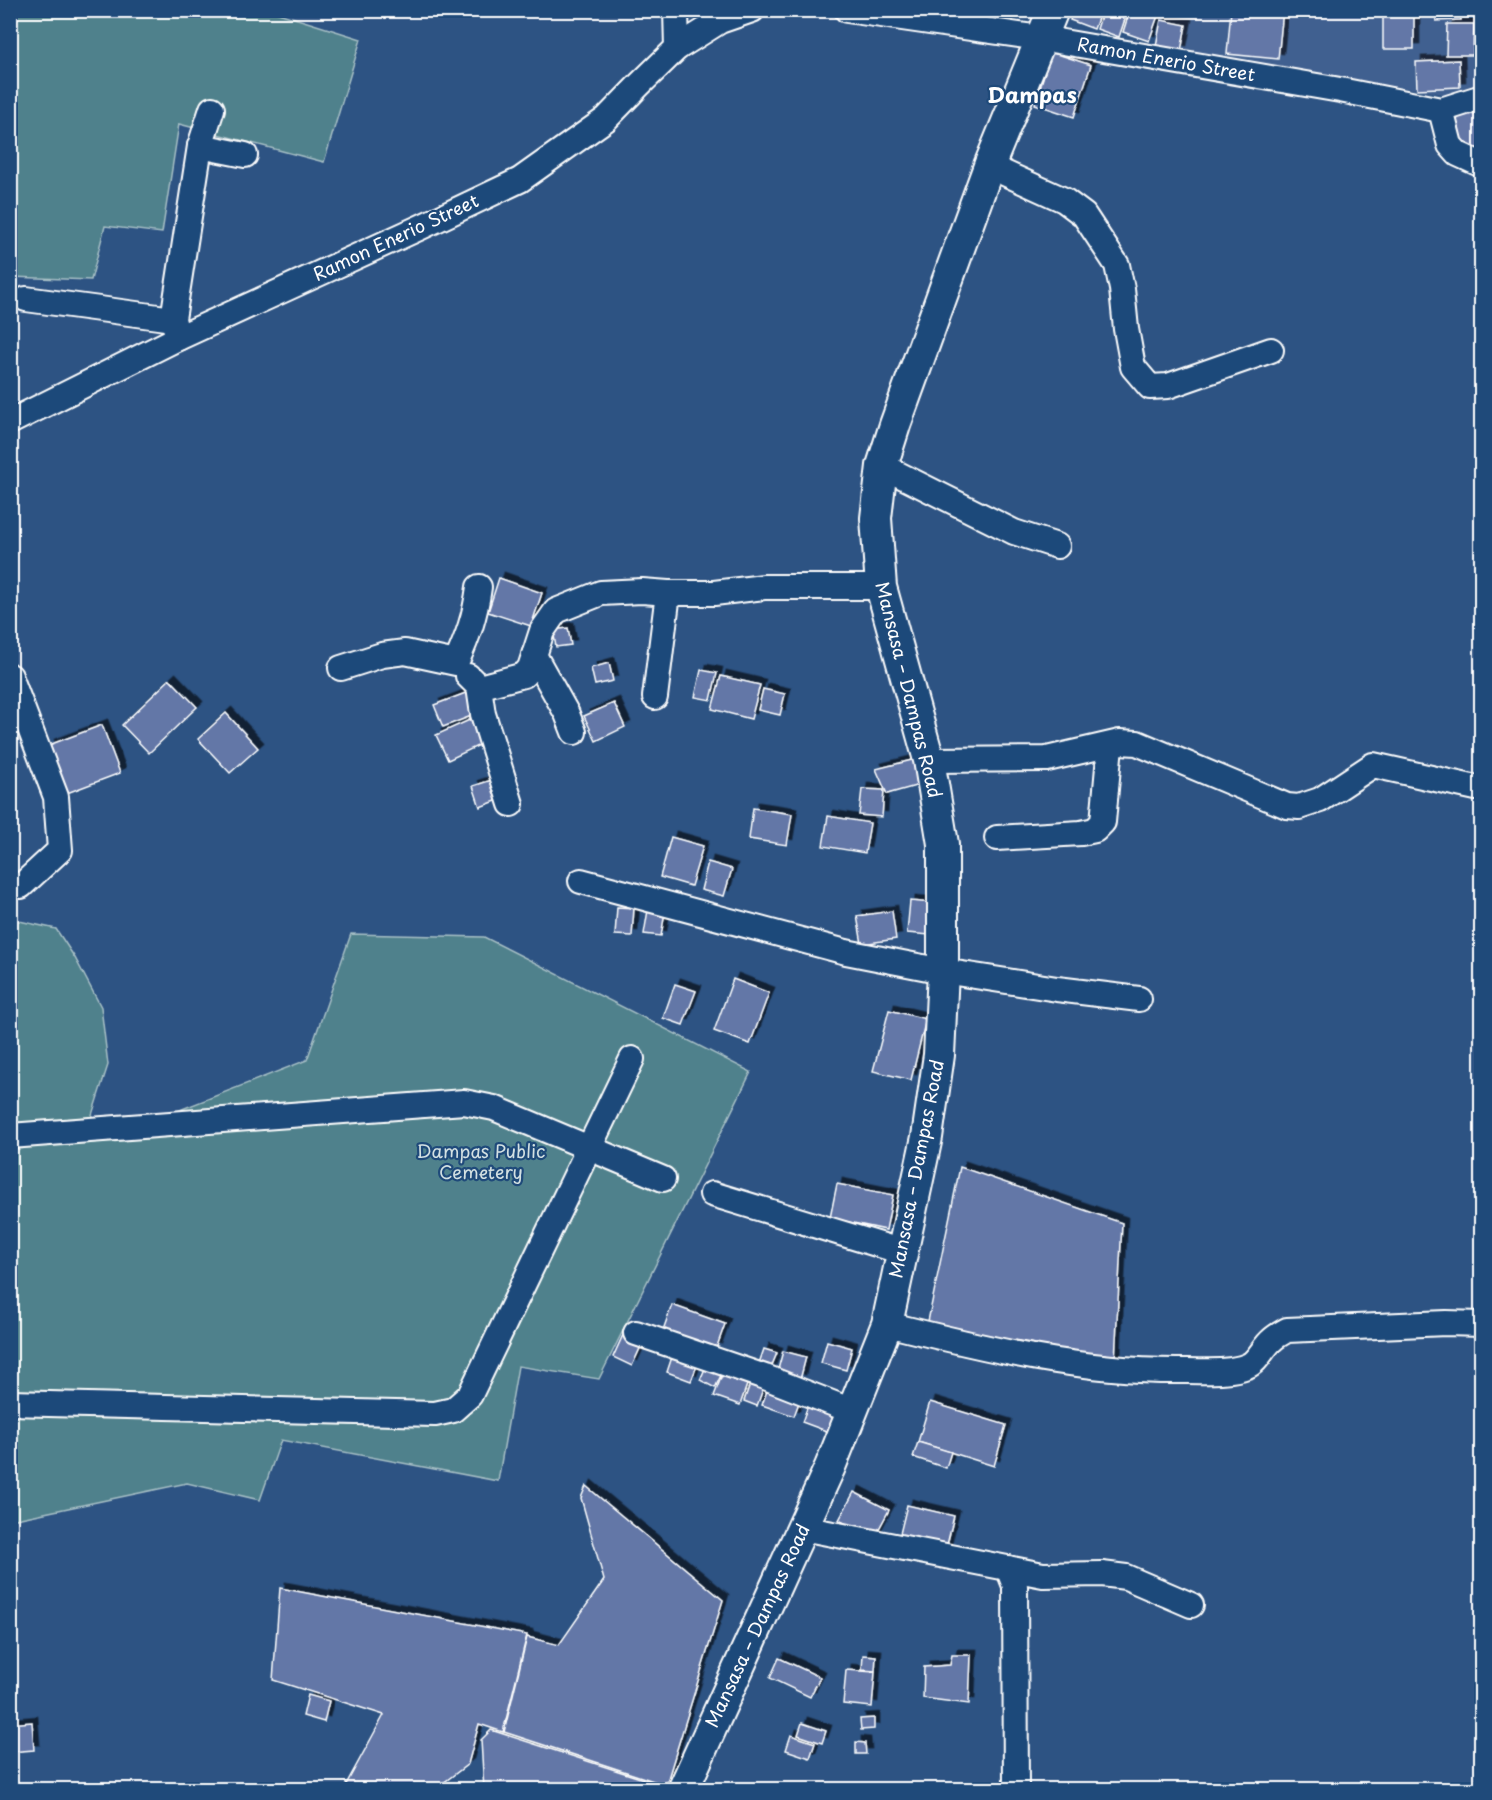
<svg xmlns="http://www.w3.org/2000/svg" width="1492" height="1800" viewBox="0 0 1492 1800" font-family="'Playpen Sans',sans-serif">
<defs>
<filter id="shadow"><feDropShadow dx="5.5" dy="-5.5" stdDeviation="0" flood-color="#0009"/></filter>
</defs>
<rect width="100%" height="100%" fill="#2d5383"/>
<filter id="ink" filterUnits="userSpaceOnUse"><feTurbulence type="fractalNoise" baseFrequency=".0167" numOctaves="2"/><feDisplacementMap in="SourceGraphic" scale="12" xChannelSelector="R" yChannelSelector="G"/><feConvolveMatrix kernelMatrix="1 2 1 2 8 2 1 2 1" color-interpolation-filters="sRGB"/></filter>
<g filter="url(#ink)">
<polygon fill="#416190" points="1162,11 1481,11 1482,74 1479,87 1451,95 1154,49"/>
<g fill="#50818c" stroke="#a8c0c6" stroke-width="1.5">
<polygon points="11,11 272,11 361,39 324,162 179,124 162,233 105,226 91,280 11,277"/>
<polygon points="10,919 56,929 75,958 101,1007 108,1065 90,1121 144,1124 307,1060 351,934 484,937 751,1072 599,1379 518,1366 498,1481 281,1440 260,1500 187,1483 11,1520"/>
</g>
<g fill="#6377a7" stroke="#fff" stroke-width="1.5" filter="url(#shadow)">
<polygon points="1073,10 1101,10 1094,29 1070,20"/>
<polygon points="1103,10 1128,10 1119,37 1097,29"/>
<polygon points="1130,10 1160,10 1149,41 1123,32"/>
<polygon points="1231,10 1283,10 1278,59 1227,54"/>
<rect x="1383" y="10" width="31" height="39"/>
<polygon points="1435,10 1461,10 1461,20 1436,21"/>
<polygon points="1161,20 1186,25 1181,51 1156,46"/>
<polygon points="1447,24 1474,24 1473,55 1446,55"/>
<polygon points="1051,52 1091,65 1074,117 1035,104"/>
<polygon points="1459,60 1460,87 1417,89 1416,62"/>
<polygon points="1482,106 1482,159 1450,145 1459,114"/>
<polygon points="499,578 542,593 531,626 488,612"/>
<polygon points="568,628 571,645 556,647 553,630"/>
<polygon points="609,663 613,681 595,685 591,668"/>
<polygon points="701,670 717,673 711,700 695,697"/>
<polygon points="721,676 760,685 751,719 712,709"/>
<polygon points="170,679 197,707 149,753 122,725"/>
<polygon points="763,689 785,694 780,715 758,710"/>
<polygon points="471,691 479,713 443,727 434,705"/>
<polygon points="614,703 625,727 596,741 584,716"/>
<polygon points="226,713 258,748 230,773 198,739"/>
<polygon points="474,718 486,742 448,760 436,735"/>
<polygon points="102,725 120,773 67,793 49,745"/>
<polygon points="916,759 923,784 887,794 876,769"/>
<polygon points="498,778 504,798 480,807 473,786"/>
<polygon points="862,789 884,790 882,817 859,815"/>
<polygon points="753,808 792,814 787,845 749,839"/>
<polygon points="828,816 870,823 865,853 823,846"/>
<polygon points="671,837 703,846 691,886 660,877"/>
<polygon points="708,862 732,869 724,896 701,890"/>
<polygon points="910,901 933,903 930,935 907,933"/>
<polygon points="617,907 634,908 632,936 615,935"/>
<polygon points="648,910 665,912 661,936 644,934"/>
<polygon points="892,911 896,939 862,944 857,916"/>
<polygon points="733,979 769,993 750,1044 714,1031"/>
<polygon points="675,984 696,991 683,1025 663,1018"/>
<polygon points="889,1010 926,1019 911,1080 873,1071"/>
<polygon points="960,1167 1122,1223 1115,1360 926,1331"/>
<polygon points="837,1184 893,1195 886,1230 830,1218"/>
<polygon points="672,1305 725,1324 716,1349 663,1330"/>
<polygon points="623,1335 642,1344 632,1366 613,1357"/>
<polygon points="827,1341 852,1348 846,1370 821,1363"/>
<polygon points="764,1349 777,1353 770,1370 758,1366"/>
<polygon points="783,1351 806,1357 800,1380 777,1373"/>
<polygon points="673,1354 698,1363 691,1381 667,1372"/>
<polygon points="708,1362 724,1369 715,1388 700,1380"/>
<polygon points="725,1367 750,1376 740,1405 714,1396"/>
<polygon points="751,1381 764,1386 757,1406 744,1401"/>
<polygon points="769,1385 801,1397 794,1416 762,1405"/>
<polygon points="810,1400 837,1410 829,1432 802,1422"/>
<polygon points="930,1402 1006,1425 994,1466 918,1442"/>
<polygon points="918,1442 951,1452 946,1468 913,1457"/>
<polygon points="586,1486 723,1600 666,1785 504,1732 527,1637 559,1645 604,1580 581,1498"/>
<polygon points="854,1492 889,1510 874,1538 839,1520"/>
<polygon points="907,1505 954,1516 946,1549 899,1538"/>
<polygon points="280,1588 527,1635 503,1732 479,1724 468,1764 434,1790 343,1790 384,1715 273,1680"/>
<polygon points="863,1655 876,1656 875,1671 862,1670"/>
<polygon points="952,1655 971,1655 969,1704 923,1698 924,1667 950,1665"/>
<polygon points="779,1658 820,1677 810,1697 770,1678"/>
<polygon points="846,1670 875,1672 872,1707 843,1704"/>
<polygon points="308,1695 329,1701 324,1722 303,1716"/>
<polygon points="874,1718 874,1729 861,1730 860,1719"/>
<polygon points="32,1722 34,1750 10,1752 10,1724"/>
<polygon points="802,1723 826,1731 822,1743 798,1735"/>
<polygon points="491,1730 668,1787 667,1790 484,1790 481,1740"/>
<polygon points="791,1735 815,1743 810,1758 786,1750"/>
<polygon points="856,1742 865,1743 866,1754 856,1754"/>
</g>
<g fill="none" stroke-linecap="round" stroke-linejoin="round">
<defs>
<g id="minor">
<polyline points="676,10 677,48"/>
<polyline points="847,10 1040,38 1340,90 1441,110 1482,97"/>
<polyline points="1441,110 1450,145 1458,154 1482,165"/>
<polyline points="200,146 245,155"/>
<polyline points="989,166 1064,200 1084,215 1117,265 1122,289 1126,329 1133,367 1150,387 1168,386 1271,350"/>
<polyline points="26,299 173,319"/>
<polyline points="178,338 173,319 200,146 212,109"/>
<polyline points="10,422 178,338 421,227 520,180 606,119 639,85 677,48 720,21 752,10"/>
<polyline points="882,466 1014,532 1057,546"/>
<polyline points="534,655 567,714 574,732"/>
<path d="M341,668L382,655L405,652L456,663C468,636 475,617 479,587"/>
<polyline points="10,676 56,797 60,850 21,886 10,884"/>
<polyline points="468,676 479,687 483,714 511,804"/>
<polyline points="479,687 524,675 530,668 542,631 556,611 601,593 642,591 668,593 714,593 764,587 881,587"/>
<polyline points="655,697 668,593"/>
<polyline points="929,760 1047,759 1120,742 1137,743 1287,806 1299,807 1320,800 1373,765 1476,788 1482,786"/>
<polyline points="997,838 1081,833 1095,830 1103,822 1110,745"/>
<polyline points="581,881 846,952 943,971 1057,989 1139,999"/>
<polyline points="10,1136 464,1102 494,1108 663,1179"/>
<polyline points="712,1194 903,1252"/>
<path d="M887,1324C986,1349 1086,1373 1188,1371C1208,1371 1229,1373 1247,1366C1258,1362 1263,1347 1272,1340C1276,1336 1282,1333 1287,1330L1446,1323L1482,1324"/>
<polyline points="636,1333 765,1377 852,1411"/>
<polyline points="10,1403 435,1414 453,1410 470,1395 632,1059"/>
<polyline points="802,1528 1043,1575 1102,1574 1126,1577 1191,1605"/>
<polyline points="1008,1568 1015,1586 1016,1790"/>
</g>
<polyline id="major" points="683,1790 830,1467 887,1324 927,1137 939,1055 943,971 943,844 929,760 881,587 876,518 882,466 895,425 989,166 1053,10"/>
</defs>
<use href="#minor" stroke="#fff" stroke-width="28"/>
<use href="#major" stroke="#fff" stroke-width="34"/>
<use href="#minor" stroke="#1f4a7a" stroke-width="24"/>
<use href="#major" stroke="#1f4a7a" stroke-width="30"/>
</g>
</g>
<g text-anchor="middle" stroke-width="4.5" stroke-linejoin="round" paint-order="stroke">
<g font-size="18" fill="#fff" stroke="#1f4a7a">
<text transform="translate(1166 60) rotate(10)" y="6">Ramon Enerio Street</text>
<text transform="translate(396 238) rotate(-25)" y="6">Ramon Enerio Street</text>
<text transform="translate(908 690) rotate(76)" y="6">Mansasa – Dampas Road</text>
<text transform="translate(917 1169) rotate(-79)" y="6">Mansasa – Dampas Road</text>
<text transform="translate(758 1626) rotate(-65)" y="6">Mansasa – Dampas Road</text>
</g>
<g font-size="18" fill="#d3e0e2" stroke="#1f4a7a">
<text x="481" y="1158">Dampas Public<tspan x="481" dy="21">Cemetery</tspan></text>
</g>
<g font-size="21" font-weight="bold" fill="#fff" stroke="#1f4a7a">
<text x="1032" y="103">Dampas</text>
</g>
</g>
<rect width="1492" height="1800" fill="none" stroke="#1f4a7a" stroke-width="36"/>
<rect x="18" y="18" width="1456" height="1764" fill="none" stroke="#fff" stroke-width="2" filter="url(#ink)"/>
</svg>
